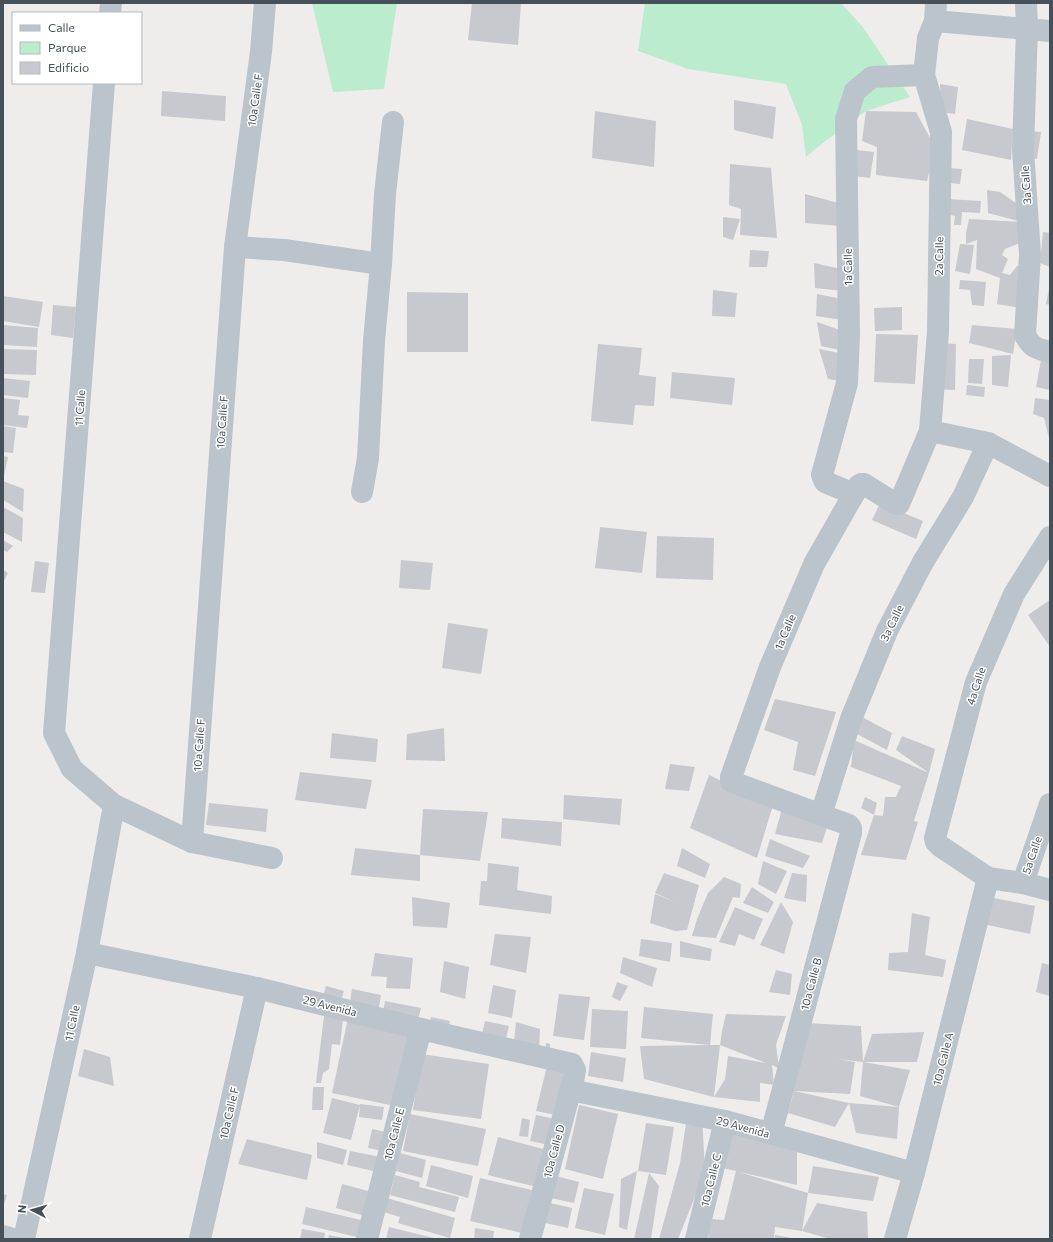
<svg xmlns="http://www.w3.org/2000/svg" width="1053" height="1242" viewBox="0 0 1053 1242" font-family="Commissioner,sans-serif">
<rect width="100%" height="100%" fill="#efecec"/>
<g fill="#bcecce">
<polygon points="312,3 397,3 384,89 333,92"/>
<polygon points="645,3 841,3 862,26 910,97 866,111 819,146 806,157 802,125 786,84 688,69 638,51"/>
</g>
<g fill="#c7c9cf">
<polygon points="472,3 521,3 518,45 468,40"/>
<polygon points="940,84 958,87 955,114 941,112"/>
<polygon points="162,91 226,96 225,121 161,116"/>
<polygon points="734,100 776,107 773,139 734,130"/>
<polygon points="595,111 656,121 654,167 592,158"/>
<polygon points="866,111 916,112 935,147 927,181 876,175 877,147 862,141"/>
<polygon points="967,119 1013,129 1011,160 962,150"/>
<polygon points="1030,131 1041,132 1037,159 1026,158"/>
<polygon points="857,150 874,152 870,178 854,176"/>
<polygon points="730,164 771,168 777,238 740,235 741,209 729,205"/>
<polygon points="949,168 962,169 960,184 950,183"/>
<polygon points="987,190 1000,192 1023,208 1022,222 988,213"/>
<polygon points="805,194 842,204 840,226 805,223"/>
<polygon points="947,199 981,201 980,213 962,212 961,225 954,225 955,216 946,214"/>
<polygon points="723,217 740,219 733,240 723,237"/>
<polygon points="969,219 1022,222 1020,243 1005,249 1002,255 1008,259 1002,273 1010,275 1017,266 1022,266 1021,308 997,304 1000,278 976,269 977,240 966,244 966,233"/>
<polygon points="1043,232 1050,233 1050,267 1040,263"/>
<polygon points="960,244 974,245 970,274 955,271"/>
<polygon points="750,250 769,251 767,267 749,267"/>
<polygon points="814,263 841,269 844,291 815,288"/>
<polygon points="960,280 986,282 984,306 972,305 970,290 959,289"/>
<polygon points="1049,289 1050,289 1050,305 1046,304"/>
<polygon points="713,290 737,293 735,317 712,316"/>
<polygon points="407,292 468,293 468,352 407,352"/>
<polygon points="817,294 842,299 842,320 816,316"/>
<polygon points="3,296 43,302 39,327 3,321"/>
<polygon points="53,305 76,307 73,338 51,335"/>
<polygon points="902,307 902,330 875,331 874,308"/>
<polygon points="817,322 843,331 840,350 821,346"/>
<polygon points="3,325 38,328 37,347 3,345"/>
<polygon points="972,325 1017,329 1013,354 969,343"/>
<polygon points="876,334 918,335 915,384 874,382"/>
<polygon points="938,343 956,344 955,390 936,389"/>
<polygon points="598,344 642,348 639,375 656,377 654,406 635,405 633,425 591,421"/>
<polygon points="3,349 37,350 36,375 3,374"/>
<polygon points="819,349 844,354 839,381 828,379"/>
<polygon points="1011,355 1008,387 992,385 992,356"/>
<polygon points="969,359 984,359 982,384 968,383"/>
<polygon points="1041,360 1050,362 1050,390 1036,387"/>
<polygon points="672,372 735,378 732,405 670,398"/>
<polygon points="3,378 30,381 28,398 3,395"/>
<polygon points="967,385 985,387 984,397 966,395"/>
<polygon points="3,398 20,400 18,415 29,416 27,428 3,425"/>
<polygon points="1035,398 1050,400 1050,438 1049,438 1044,418 1033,414"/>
<polygon points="3,426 16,428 13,453 3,452"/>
<polygon points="3,456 8,457 4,476 3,476"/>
<polygon points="3,481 24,489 23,512 3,500"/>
<polygon points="880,503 923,521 916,539 872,520"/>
<polygon points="3,507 23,518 22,542 3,532"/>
<polygon points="600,527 647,532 642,573 595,568"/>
<polygon points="657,536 714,538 713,580 656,578"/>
<polygon points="3,540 13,546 7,552 3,550"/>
<polygon points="401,560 433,563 430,590 399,588"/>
<polygon points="35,561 49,563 45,593 31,592"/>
<polygon points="3,570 8,573 3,583"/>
<polygon points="1050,600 1050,647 1028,615"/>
<polygon points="448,623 488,629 481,674 442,668"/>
<polygon points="775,699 836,712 815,776 793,770 798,742 764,730"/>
<polygon points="862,717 892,733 887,750 857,734"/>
<polygon points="444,728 445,761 406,760 407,734"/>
<polygon points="332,733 378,739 376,762 330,758"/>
<polygon points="902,736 935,749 929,773 896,750"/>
<polygon points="854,740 929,773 914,821 918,822 906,860 861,855 874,815 883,816 885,797 896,797 901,786 851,767"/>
<polygon points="670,764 695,767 689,791 665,789"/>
<polygon points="300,772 372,780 366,809 295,800"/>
<polygon points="709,775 773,805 757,858 690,828"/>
<polygon points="564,795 622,799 620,825 563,819"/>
<polygon points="865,797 877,803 874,815 861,808"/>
<polygon points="209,803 268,809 266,832 206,825"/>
<polygon points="783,805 828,824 822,843 775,834"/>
<polygon points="423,809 488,812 480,861 420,855 420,881 351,875 355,848 420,855"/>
<polygon points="502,818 562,822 561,846 501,838"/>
<polygon points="770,839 810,856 803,868 765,856"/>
<polygon points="682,848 710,864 705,878 677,866"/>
<polygon points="763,861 787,871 776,894 758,884"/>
<polygon points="488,863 519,867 517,890 552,896 551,914 479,905 481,881 487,881"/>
<polygon points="664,873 699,885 687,930 675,931 650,923 655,894 675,902 655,893"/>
<polygon points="792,873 807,875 806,902 784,898"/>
<polygon points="724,877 741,884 740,898 733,897 716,938 692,936 697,919 708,893"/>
<polygon points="752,887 774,902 768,913 743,903"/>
<polygon points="412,897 450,903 447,928 413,926"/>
<polygon points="989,897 1035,906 1030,934 983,924"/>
<polygon points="781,902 793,922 784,954 760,945"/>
<polygon points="735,907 763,919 754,940 739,934 735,946 719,942"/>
<polygon points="912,913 930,917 925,955 946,960 943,977 888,970 889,953 908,952"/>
<polygon points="495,934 531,937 526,973 490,965"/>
<polygon points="641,939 672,943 670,962 639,956"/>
<polygon points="680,941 712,949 710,961 680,957"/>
<polygon points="375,953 413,958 410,989 386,988 387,977 371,976"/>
<polygon points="623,957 657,968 652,987 620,973"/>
<polygon points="444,961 469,967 465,999 440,992"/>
<polygon points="1042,963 1050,965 1050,996 1036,992"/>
<polygon points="776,970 792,974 790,995 769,992"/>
<polygon points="617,982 628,986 620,1001 612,997"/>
<polygon points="493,985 516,990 512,1018 488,1013"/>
<polygon points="326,986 344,991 340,1005 322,1000"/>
<polygon points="352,989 381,995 378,1013 349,1008"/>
<polygon points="559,994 590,997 584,1040 553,1036"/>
<polygon points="385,1001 421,1008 417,1024 382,1017"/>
<polygon points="644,1007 713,1014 710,1045 720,1045 722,1031 726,1014 786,1016 776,1045 779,1068 772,1065 774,1085 760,1083 760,1102 714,1097 725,1079 728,1056 766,1063 720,1045 714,1097 644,1079 640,1046 709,1045 641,1038"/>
<polygon points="592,1009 628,1011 626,1049 590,1047"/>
<polygon points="324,1016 343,1019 340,1045 332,1044 329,1069 323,1073 321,1083 316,1083"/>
<polygon points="431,1017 450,1021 448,1031 429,1026"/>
<polygon points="348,1018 410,1031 395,1106 332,1093"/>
<polygon points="485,1021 509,1026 505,1043 481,1038"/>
<polygon points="516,1022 540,1029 539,1051 514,1042"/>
<polygon points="806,1023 861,1026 863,1062 872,1034 924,1032 917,1062 863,1062 910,1070 899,1107 860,1096 863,1062 837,1059 855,1062 850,1094 794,1091 800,1056"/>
<polygon points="546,1043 550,1044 550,1053 545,1053"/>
<polygon points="84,1049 110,1057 114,1086 78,1076"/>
<polygon points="591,1052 626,1058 623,1082 588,1076"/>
<polygon points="421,1054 489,1064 481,1119 413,1110"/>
<polygon points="547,1066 567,1070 556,1115 536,1111"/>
<polygon points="313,1087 324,1087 323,1110 312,1110"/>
<polygon points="794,1091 849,1103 835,1127 788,1113"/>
<polygon points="332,1098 360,1105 351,1140 323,1133"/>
<polygon points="849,1103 899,1107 897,1139 856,1133"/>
<polygon points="360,1104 384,1107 382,1120 359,1117"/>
<polygon points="579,1105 618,1114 603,1179 565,1169"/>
<polygon points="410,1114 486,1129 478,1166 403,1151"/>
<polygon points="536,1115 555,1119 549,1145 530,1141"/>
<polygon points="702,1116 705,1172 678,1239 659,1239 680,1163 687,1117"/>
<polygon points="522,1118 530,1120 528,1137 519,1136"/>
<polygon points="646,1123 674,1127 666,1175 638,1171"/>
<polygon points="372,1129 386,1132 383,1151 368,1148"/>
<polygon points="732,1130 797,1145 797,1185 739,1172 808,1193 813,1166 879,1177 873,1201 808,1193 802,1231 817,1203 867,1212 868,1239 830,1239 802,1231 775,1227 774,1239 708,1239 710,1219 724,1220 736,1171 722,1168"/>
<polygon points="498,1137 547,1150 537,1187 488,1175"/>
<polygon points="247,1139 312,1155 307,1180 238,1164"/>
<polygon points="317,1142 347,1150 343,1165 317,1158"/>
<polygon points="350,1151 381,1157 378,1172 347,1165"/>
<polygon points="400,1153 426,1160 422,1178 396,1171"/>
<polygon points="431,1165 473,1176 468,1198 426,1186"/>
<polygon points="637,1171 627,1230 619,1227 621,1179"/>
<polygon points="649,1173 659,1186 651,1239 634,1239"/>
<polygon points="395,1175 420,1182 419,1187 459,1197 455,1212 390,1195"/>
<polygon points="552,1175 579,1182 574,1203 546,1197"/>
<polygon points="480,1178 532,1190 522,1233 470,1221"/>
<polygon points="342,1184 372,1192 365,1216 336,1208"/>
<polygon points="584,1188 614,1194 605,1235 575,1228"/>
<polygon points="3,1194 7,1195 3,1207"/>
<polygon points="387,1198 455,1218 450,1238 398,1223 400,1217 383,1212"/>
<polygon points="546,1202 572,1208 568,1228 541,1222"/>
<polygon points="306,1207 365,1221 361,1238 302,1224"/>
<polygon points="389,1227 434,1238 434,1239 386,1239"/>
<polygon points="475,1228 494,1231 493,1239 474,1239"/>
<polygon points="302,1229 325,1233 324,1239 300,1239"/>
<polygon points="329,1235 344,1238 344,1239 328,1239"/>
<polygon points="775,1235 792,1238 792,1239 775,1239"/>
</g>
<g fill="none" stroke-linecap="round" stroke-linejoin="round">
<g stroke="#bbc4cb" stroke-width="22">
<path d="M1026,3L1027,29L1023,149L1030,255L1025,335C1032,348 1036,348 1050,352"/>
<polyline points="110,13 111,3"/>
<polyline points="935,21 1050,31"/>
<polyline points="104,83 54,733 72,769 114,805 192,842 272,858"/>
<polyline points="235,247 284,250 381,264"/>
<polyline points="930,431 988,443 1050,476"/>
<polyline points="362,492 368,458 374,341 381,264 385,194 393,122"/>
<polyline points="854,494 825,482 822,475 847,383 849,334 846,119 855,91 872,77 924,75"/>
<polyline points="1050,537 1014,594 976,682 935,838 936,842 940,846 988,878 1023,883 1050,890"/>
<polyline points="821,815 851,719 887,631 923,562 963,497 988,443"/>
<polyline points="192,842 235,247 261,52 265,3"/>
<polyline points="1023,883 1050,804"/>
<polyline points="87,953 257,988 421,1029 572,1064 575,1070 573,1081 530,1239"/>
<polyline points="570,1090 725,1121 914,1173"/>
<polyline points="771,1134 851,833 851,828 849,825 735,783 731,781 731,777 770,667 814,564 859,485 861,484 864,484 896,504 899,504 930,431 938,332 941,132 924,75 928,38 935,21 936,3"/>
<polyline points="3,1236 13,1239"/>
<polyline points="24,1239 87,953 114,805"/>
<polyline points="200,1239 257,988"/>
<polyline points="367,1239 421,1029"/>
<polyline points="696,1239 725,1121"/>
<polyline points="895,1239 914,1173 988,878"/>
</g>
</g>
<g text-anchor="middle" stroke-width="3" stroke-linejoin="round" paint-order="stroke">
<g font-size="11" fill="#465059" stroke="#fff">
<text transform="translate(255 100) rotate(-82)" y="4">10a Calle F</text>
<text transform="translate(1026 185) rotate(-94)" y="4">3a Calle</text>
<text transform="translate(939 256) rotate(-89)" y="4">2a Calle</text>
<text transform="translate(848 267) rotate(-91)" y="4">1a Calle</text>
<text transform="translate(80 408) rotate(-86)" y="4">11 Calle</text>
<text transform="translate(222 422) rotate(-86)" y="4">10a Calle F</text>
<text transform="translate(892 623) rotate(-64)" y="4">3a Calle</text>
<text transform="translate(785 632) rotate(-67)" y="4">1a Calle</text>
<text transform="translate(976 686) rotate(-72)" y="4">4a Calle</text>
<text transform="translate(199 745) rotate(-86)" y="4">10a Calle F</text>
<text transform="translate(1032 855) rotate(-71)" y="4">5a Calle</text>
<text transform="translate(811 984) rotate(-75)" y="4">10a Calle B</text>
<text transform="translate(330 1006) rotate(14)" y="4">29 Avenida</text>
<text transform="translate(72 1023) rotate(-78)" y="4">11 Calle</text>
<text transform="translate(943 1059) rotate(-76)" y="4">10a Calle A</text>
<text transform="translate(229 1113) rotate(-77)" y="4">10a Calle F</text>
<text transform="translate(743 1127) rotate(15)" y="4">29 Avenida</text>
<text transform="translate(394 1134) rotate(-76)" y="4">10a Calle E</text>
<text transform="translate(554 1151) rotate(-75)" y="4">10a Calle D</text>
<text transform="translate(711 1180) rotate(-76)" y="4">10a Calle C</text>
</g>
</g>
<rect width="1053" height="1242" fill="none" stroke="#465059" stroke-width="8"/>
<rect x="12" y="12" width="130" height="72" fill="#ffffff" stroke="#b5b9bd"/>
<rect x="20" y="25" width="20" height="6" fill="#bbc4cb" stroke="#b5b9bd"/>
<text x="48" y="32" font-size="12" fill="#465059">Calle</text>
<rect x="20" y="42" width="20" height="12" fill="#bcecce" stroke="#b5b9bd"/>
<text x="48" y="52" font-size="12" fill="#465059">Parque</text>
<rect x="20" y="62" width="20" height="12" fill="#c7c9cf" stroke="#b5b9bd"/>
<text x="48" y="72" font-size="12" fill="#465059">Edificio</text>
<g transform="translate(32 1210) rotate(276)" stroke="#ffffff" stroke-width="3" paint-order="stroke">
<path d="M0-3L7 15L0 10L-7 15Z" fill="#465059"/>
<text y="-6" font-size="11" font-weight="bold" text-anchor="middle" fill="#465059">N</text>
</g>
</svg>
